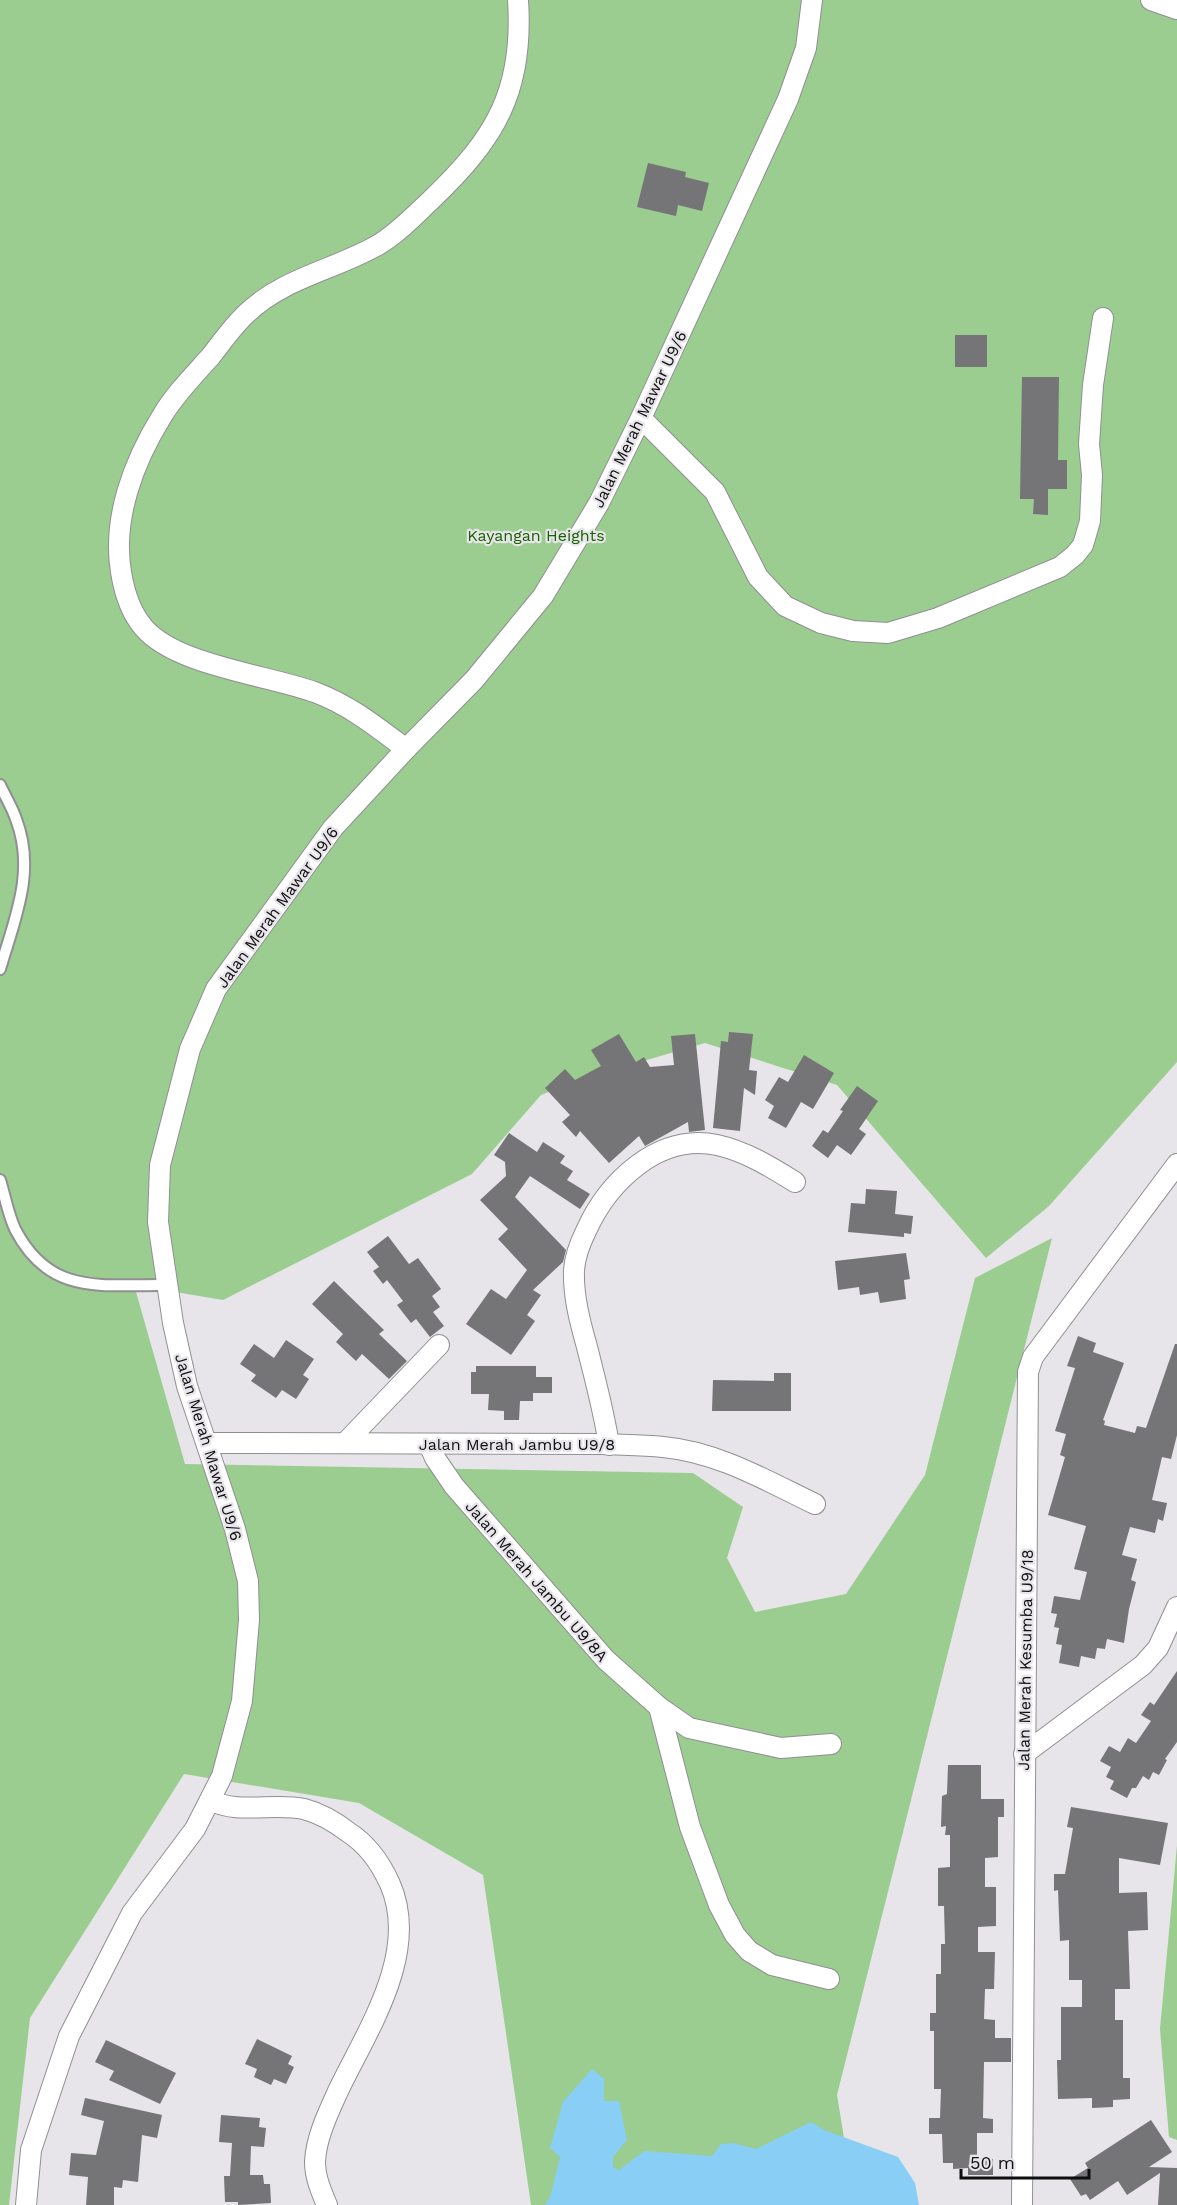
<svg xmlns="http://www.w3.org/2000/svg" width="1177" height="2205" viewBox="0 0 1177 2205" font-family="'Work Sans',sans-serif">
<rect width="100%" height="100%" fill="#e7e5e9"/>
<g fill="#9acd8f">
<polygon points="0,0 1177,0 1177,1062 1049,1206 986,1258 837,1085 705,1043 582,1079 541,1095 472,1174 223,1300 134,1285 185,1464 693,1473 743,1507 727,1558 755,1612 846,1594 925,1475 975,1278 1052,1238 837,2095 855,2205 531,2205 483,1875 359,1803 184,1774 30,2018 9,2205 0,2205"/>
<polygon points="1177,1845 1177,2140 1169,2137 1160,2029"/>
</g>
<polygon fill="#88cef5" points="592,2069 604,2079 604,2101 619,2101 627,2140 613,2157 613,2167 619,2170 644,2151 712,2156 721,2144 733,2143 756,2149 811,2122 824,2130 898,2157 915,2183 919,2205 545,2205 550,2197 560,2157 550,2148 563,2102"/>
<g fill="#757477">
<polygon points="648,163 686,172 685,177 709,183 702,211 678,205 676,216 637,207"/>
<rect x="955" y="335" width="32" height="32"/>
<polygon points="1022,377 1059,377 1058,460 1067,460 1067,489 1048,489 1048,515 1033,514 1034,499 1020,499"/>
<polygon points="729,1032 753,1034 749,1070 757,1071 755,1095 744,1088 740,1131 713,1128 721,1041 728,1042"/>
<polygon points="619,1034 636,1062 644,1057 650,1067 674,1065 671,1036 695,1034 705,1130 689,1132 688,1122 645,1146 639,1136 609,1163 580,1131 576,1137 562,1122 570,1115 545,1088 565,1069 575,1080 601,1066 591,1050"/>
<polygon points="804,1055 834,1073 813,1109 801,1102 786,1128 768,1118 774,1106 765,1100 779,1077 788,1082"/>
<polygon points="857,1086 878,1101 859,1129 866,1134 851,1155 837,1145 828,1158 812,1146 823,1130 828,1133 843,1111 840,1110"/>
<polygon points="509,1133 537,1152 543,1142 565,1156 560,1163 573,1171 567,1180 590,1194 580,1209 530,1176 515,1197 566,1250 563,1262 533,1290 541,1295 527,1315 535,1321 511,1355 466,1324 491,1289 506,1299 527,1270 498,1239 508,1229 480,1200 506,1176 505,1162 494,1155"/>
<polygon points="866,1189 897,1191 895,1214 913,1216 911,1234 904,1233 904,1237 848,1232 851,1203 865,1204"/>
<polygon points="388,1236 409,1264 418,1258 441,1289 432,1296 440,1307 433,1312 444,1326 430,1337 416,1319 411,1323 397,1305 403,1301 387,1280 383,1284 373,1271 379,1267 367,1252"/>
<polygon points="906,1253 910,1279 904,1280 906,1299 880,1303 878,1292 860,1295 859,1287 838,1290 835,1261"/>
<polygon points="334,1281 384,1330 379,1334 407,1361 389,1379 362,1354 356,1361 336,1342 343,1334 312,1304"/>
<polygon points="1078,1336 1096,1343 1093,1352 1124,1363 1103,1420 1105,1421 1104,1425 1135,1433 1137,1426 1146,1428 1175,1344 1177,1344 1177,1435 1171,1459 1162,1457 1152,1500 1167,1503 1163,1521 1158,1519 1155,1533 1130,1527 1122,1555 1137,1559 1131,1580 1136,1582 1129,1609 1124,1643 1107,1639 1105,1649 1097,1648 1095,1659 1081,1656 1079,1667 1059,1663 1062,1645 1056,1644 1059,1628 1054,1627 1057,1614 1051,1613 1054,1596 1080,1600 1087,1572 1074,1569 1086,1526 1048,1515 1065,1457 1060,1455 1066,1434 1055,1431 1075,1368 1067,1366"/>
<polygon points="286,1340 314,1359 303,1375 309,1379 296,1399 282,1390 276,1398 251,1381 256,1375 240,1364 254,1344 274,1358"/>
<polygon points="476,1366 536,1366 536,1377 552,1377 552,1393 533,1393 533,1401 520,1401 519,1420 504,1420 504,1411 488,1410 489,1394 471,1394 471,1372 476,1372"/>
<polygon points="774,1373 791,1373 791,1411 712,1411 713,1380 774,1381"/>
<polygon points="1177,1671 1177,1742 1165,1759 1167,1760 1159,1775 1153,1772 1149,1780 1143,1776 1136,1788 1132,1788 1127,1798 1110,1789 1114,1781 1106,1777 1111,1767 1100,1761 1109,1746 1120,1752 1128,1738 1136,1743 1151,1721 1141,1715 1150,1702 1154,1705"/>
<polygon points="948,1765 981,1765 981,1799 1004,1799 1004,1817 998,1817 998,1857 985,1858 985,1887 996,1887 996,1926 978,1927 978,1952 995,1952 994,1989 985,1989 984,2019 995,2020 995,2038 1011,2038 1011,2062 984,2062 983,2118 993,2119 993,2133 977,2133 977,2160 993,2159 993,2175 968,2175 968,2168 953,2169 953,2163 943,2163 942,2134 929,2134 929,2118 940,2118 941,2089 934,2089 934,2031 930,2031 930,2013 936,2013 936,1974 941,1974 941,1944 945,1944 944,1906 938,1906 938,1868 950,1867 950,1835 945,1835 946,1826 941,1827 942,1796 947,1794"/>
<polygon points="1071,1807 1168,1823 1160,1865 1119,1858 1119,1893 1147,1892 1148,1930 1128,1931 1130,1989 1115,1989 1115,2020 1123,2020 1123,2078 1130,2078 1130,2099 1113,2100 1113,2107 1092,2108 1092,2098 1058,2099 1057,2060 1061,2060 1061,2007 1082,2007 1082,1980 1069,1980 1069,1940 1060,1941 1058,1890 1054,1891 1054,1874 1065,1874 1073,1828 1067,1827"/>
<polygon points="257,2039 292,2056 288,2064 294,2067 286,2084 274,2079 271,2085 254,2077 257,2069 245,2064"/>
<polygon points="106,2040 176,2073 160,2104 109,2080 114,2071 95,2062"/>
<polygon points="85,2098 162,2115 157,2138 142,2135 138,2182 123,2180 122,2188 114,2187 114,2205 86,2205 88,2177 69,2175 71,2153 96,2155 104,2121 81,2115"/>
<polygon points="221,2115 260,2118 259,2127 266,2128 264,2147 251,2146 250,2175 263,2175 264,2184 270,2184 271,2203 238,2205 238,2202 225,2202 224,2176 230,2176 232,2143 219,2142"/>
<polygon points="1151,2120 1172,2152 1149,2167 1177,2168 1177,2205 1158,2205 1160,2173 1127,2195 1118,2181 1090,2200 1086,2194 1081,2196 1070,2179 1088,2168 1085,2163"/>
</g>
<g fill="none" stroke-linecap="round" stroke-linejoin="round">
<defs>
<g id="service">
<path d="M0,785C5,796 12,807 16,819C36,871 15,918 0,969"/>
<path d="M0,1180C5,1196 8,1214 15,1229C50,1297 102,1284 167,1285"/>
</g>
<g id="minor">
<polyline points="1151,0 1177,9"/>
<polyline points="641,418 715,492 758,577 785,606 821,623 853,631 888,633 938,618 1060,567 1075,555 1083,545 1090,521 1092,475 1089,444 1093,385 1103,318"/>
<path d="M406,749C378,728 351,706 317,693C269,675 177,666 144,628C131,613 124,591 121,572C112,518 134,461 162,416C175,394 194,375 211,356C222,342 233,326 246,314C283,278 334,270 378,245C398,233 415,215 432,199C496,138 524,90 518,0"/>
<path d="M207,1443L603,1444C623,1445 643,1445 663,1447C718,1452 767,1481 815,1504"/>
<polyline points="345,1443 439,1345"/>
<polyline points="429,1444 435,1458 454,1486 606,1660 659,1707 689,1728 781,1748 831,1744"/>
<path d="M609,1445C604,1412 595,1379 587,1347C580,1322 573,1296 574,1270C575,1257 580,1243 586,1231C608,1182 658,1133 717,1145C745,1151 771,1167 795,1182"/>
<polyline points="659,1707 690,1827 719,1905 735,1935 749,1951 772,1965 829,1979"/>
<polyline points="1024,1754 1143,1665 1158,1648 1177,1607"/>
<path d="M210,1800C239,1815 273,1802 304,1809C319,1813 335,1822 348,1832C367,1844 381,1864 390,1884C420,1952 368,2029 339,2089C329,2111 316,2137 315,2162C315,2177 321,2191 327,2205"/>
<polyline points="26,2205 31,2150 69,2036 132,1913 195,1829 222,1776 242,1701 249,1620 248,1581 235,1529 187,1386 173,1323 158,1222 160,1165 190,1049 216,989 333,828 406,749 474,680 543,596 599,503 641,418 788,99 806,48 812,0"/>
<polyline points="1022,2205 1028,1372 1033,1357 1177,1164"/>
</g>
</defs>
<use href="#service" stroke="#908f92" stroke-width="14"/>
<use href="#minor" stroke="#908f92" stroke-width="22"/>
<use href="#service" stroke="#fff" stroke-width="10"/>
<use href="#minor" stroke="#fff" stroke-width="20"/>
</g>
<g text-anchor="middle" stroke-width="4.5" stroke-linejoin="round" paint-order="stroke">
<g font-size="16" fill="#0f0f10" stroke="#e7e5e9">
<text transform="translate(639 419) rotate(-64)" y="6">Jalan Merah Mawar U9/6</text>
<text transform="translate(277 907) rotate(-54)" y="6">Jalan Merah Mawar U9/6</text>
<text x="517" y="1450">Jalan Merah Jambu U9/8</text>
<text transform="translate(209 1447) rotate(73)" y="6">Jalan Merah Mawar U9/6</text>
<text transform="translate(537 1581) rotate(49)" y="6">Jalan Merah Jambu U9/8A</text>
<text transform="translate(1025 1660) rotate(-89)" y="6">Jalan Merah Kesumba U9/18</text>
</g>
<g font-size="16" fill="#186200" stroke="#e7e5e9">
<text x="536" y="541">Kayangan Heights</text>
</g>
</g>
<path d="M961 2169v9h128v-9" fill="none" stroke="#0f0f10" stroke-width="3"/>
<text x="970" y="2169" font-size="18" fill="#0f0f10" stroke="#e7e5e9" stroke-width="4.5" paint-order="stroke">50 m</text>
</svg>
